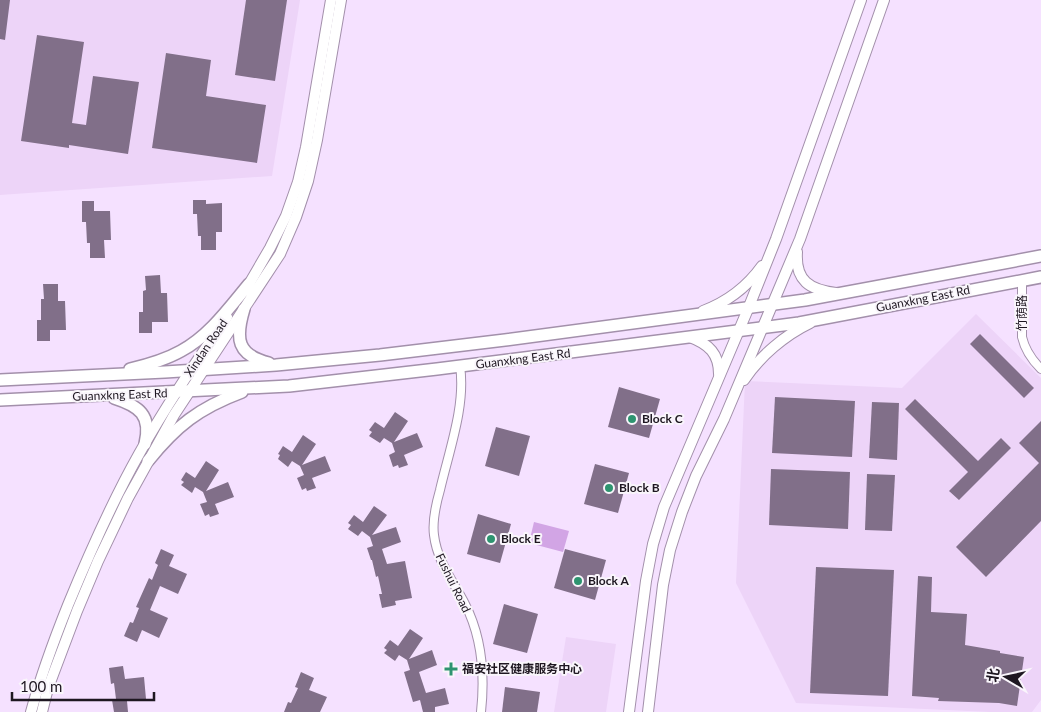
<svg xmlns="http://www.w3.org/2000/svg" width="1041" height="712" viewBox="0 0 1041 712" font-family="Lato,'Noto Sans SC',sans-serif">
<rect width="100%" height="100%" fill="#f5e1ff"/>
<g fill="#edd4f8">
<polygon points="0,0 300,0 272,176 0,195"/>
<polygon points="976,314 1041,378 1041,700 1032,712 990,712 796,703 736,583 745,381 902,388"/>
<polygon points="566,637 616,644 606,712 554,712"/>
</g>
<polygon fill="#d2a5e5" points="534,522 569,531 563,552 529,543"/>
<g fill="#816f89">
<polygon points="0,0 10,0 5,40 0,39"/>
<polygon points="246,0 287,0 275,81 235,75"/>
<polygon points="37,35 84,42 72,123 86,125 93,76 139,82 128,154 69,145 69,148 21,141"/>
<polygon points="166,53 211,60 206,96 266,105 257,163 152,148"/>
<polygon points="193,200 206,200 206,204 222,203 222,232 216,232 216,250 201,250 201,236 198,236 197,214 193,214"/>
<polygon points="82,201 94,201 94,211 110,211 111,240 104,240 105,258 90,258 90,243 87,243 86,222 82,222"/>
<polygon points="160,275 161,293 167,293 168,322 152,322 152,333 139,333 139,312 143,312 143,291 146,290 145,276"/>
<polygon points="43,284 58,284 58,301 65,301 66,330 50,330 50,341 37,341 37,320 41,320 41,299 44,299"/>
<polygon points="980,334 1034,388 1024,398 970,344"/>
<polygon points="619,387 660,399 649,438 608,427"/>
<polygon points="775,397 855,401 852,457 772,453"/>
<polygon points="915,399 978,461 1001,438 1011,448 959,500 949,491 968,472 905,409"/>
<polygon points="872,402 899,403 897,460 869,458"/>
<polygon points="395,412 408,421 394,442 417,433 423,447 404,455 408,465 399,468 398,465 393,467 389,455 395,452 392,443 384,438 380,443 369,436 372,432 369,430 375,422 384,428"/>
<polygon points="1041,421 1041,521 986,577 956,547 1039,463 1019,443"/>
<polygon points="496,427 530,436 519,476 485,466"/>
<polygon points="303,435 316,444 302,465 325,456 331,471 312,478 316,488 307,491 306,488 302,490 297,478 304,475 300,466 292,461 288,467 278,459 280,455 278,454 283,446 292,452"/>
<polygon points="206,461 219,470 206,491 228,482 234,497 215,504 219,514 210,517 209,514 205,516 200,504 207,502 203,492 195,487 192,493 181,485 184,482 181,480 186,472 195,478"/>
<polygon points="595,464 629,473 618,513 584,504"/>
<polygon points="771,469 850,472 848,529 769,525"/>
<polygon points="867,474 895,475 892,531 865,530"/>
<polygon points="374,506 387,515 372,535 396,527 401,542 382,549 387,564 405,561 412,598 395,601 396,605 382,608 379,594 382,594 378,576 376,577 372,560 371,560 367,548 373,546 370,537 362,531 358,536 348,529 351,525 348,523 354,515 363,522"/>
<polygon points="478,514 511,524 500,563 467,554"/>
<polygon points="161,549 174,555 169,566 187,574 178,594 160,586 150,610 168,618 159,638 142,630 137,642 124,636 130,622 133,623 139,608 136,607 149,578 152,580 158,565 155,563"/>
<polygon points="565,549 606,560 595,600 554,588"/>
<polygon points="816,567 894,570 888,696 810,693"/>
<polygon points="918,576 932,577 931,612 967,614 965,645 1000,651 1000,653 1024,657 1017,706 999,703 938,701 939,698 912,696"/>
<polygon points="504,604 538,614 527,653 493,644"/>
<polygon points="410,629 423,638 409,659 432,650 437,665 419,672 426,693 445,688 449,704 435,707 435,712 423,712 420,700 413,702 404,672 410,670 407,660 399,655 395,661 384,653 387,650 384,648 390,640 398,646"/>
<polygon points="123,666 125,679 144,677 146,699 127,701 128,712 114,712 112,700 116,699 114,683 111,684 109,668"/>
<polygon points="301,672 314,678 309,690 327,697 320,712 284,712 288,702 291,703 298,688 295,687"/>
<polygon points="505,687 540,692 537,712 502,712"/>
</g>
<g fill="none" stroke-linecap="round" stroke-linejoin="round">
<defs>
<g id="street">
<path d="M1022,281V337C1025,350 1031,359 1041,369"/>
<path d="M460,366C466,405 449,451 440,490C436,504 432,520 434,535C437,561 453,581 465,604C482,637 485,675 481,712"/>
</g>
<g id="secondary">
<path d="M797,252C795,281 810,290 836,293"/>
<polyline points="245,291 270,248 286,216 298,182 306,147 331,0"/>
<path d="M703,311C727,302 747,287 762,266"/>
<path d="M690,337C709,344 719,354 719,374"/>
<path d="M744,380C760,356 785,335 810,323"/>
<path d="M31,712C41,675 54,640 68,605C89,554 112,502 139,454C165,407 196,362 227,317"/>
<polyline points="42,712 48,688 77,611 98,561 128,498 174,415 280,254 296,217 308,181 317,140 341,0"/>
<polyline points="629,712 646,581 653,544 664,507 748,309 776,239 861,0"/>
<polyline points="648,712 663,585 670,550 682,512 696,476 724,419 800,239 884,0"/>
</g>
<g id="primary">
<path d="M244,309C235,339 237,355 269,363"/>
<path d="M130,369C147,365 165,360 181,351C209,336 229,308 249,284"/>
<polyline points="0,380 165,372 276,365 380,355 505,340 805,300 1041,256"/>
<path d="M114,398C139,406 152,415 145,444"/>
<polyline points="0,400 289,386 437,369 799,323 1041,277"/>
<path d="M148,461C176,426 199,408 242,392"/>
</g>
</defs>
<use href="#street" stroke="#a390ab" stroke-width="10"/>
<use href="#secondary" stroke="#a390ab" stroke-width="12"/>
<use href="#primary" stroke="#a390ab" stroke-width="14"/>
<use href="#street" stroke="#fff" stroke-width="8"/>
<use href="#secondary" stroke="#fff" stroke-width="10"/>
<use href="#primary" stroke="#fff" stroke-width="11"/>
</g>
<g fill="#2e9470" stroke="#f9f5fb" stroke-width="2">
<circle cx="632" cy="419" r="5"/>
<circle cx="609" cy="488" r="5"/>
<circle cx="491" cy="539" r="5"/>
<circle cx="578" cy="581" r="5"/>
<path d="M448.5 661.5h5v5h5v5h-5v5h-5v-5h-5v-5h5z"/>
</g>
<g text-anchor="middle" stroke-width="4" stroke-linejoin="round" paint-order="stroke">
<g font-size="12" fill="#1e1721" stroke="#f9f5fb">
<text transform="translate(923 299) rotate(-11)" y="4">Guanxkng East Rd</text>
<text transform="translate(1022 313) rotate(-90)" y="4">竹荫路</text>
<text transform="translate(206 348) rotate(-56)" y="4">Xindan Road</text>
<text transform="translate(523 359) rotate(-7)" y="4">Guanxkng East Rd</text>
<text transform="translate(120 395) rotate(-2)" y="4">Guanxkng East Rd</text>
<text transform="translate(453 583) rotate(64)" y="4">Fushui Road</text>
</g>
<g font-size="12" font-weight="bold" fill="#1e1721" stroke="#f9f5fb" text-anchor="start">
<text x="642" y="423">Block C</text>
<text x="619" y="492">Block B</text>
<text x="501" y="543">Block E</text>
<text x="588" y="585">Block A</text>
<text x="462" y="673">福安社区健康服务中心</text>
</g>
</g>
<g transform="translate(1006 677) rotate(279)" stroke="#f9f5fb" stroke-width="4" paint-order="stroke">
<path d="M0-4L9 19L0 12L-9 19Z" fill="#1e1721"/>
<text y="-8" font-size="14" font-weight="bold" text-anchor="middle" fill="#1e1721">北</text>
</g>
<path d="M12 692v8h142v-8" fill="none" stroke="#1e1721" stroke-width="2.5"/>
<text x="20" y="692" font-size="15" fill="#1e1721" stroke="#f9f5fb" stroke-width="4" paint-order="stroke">100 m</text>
</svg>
